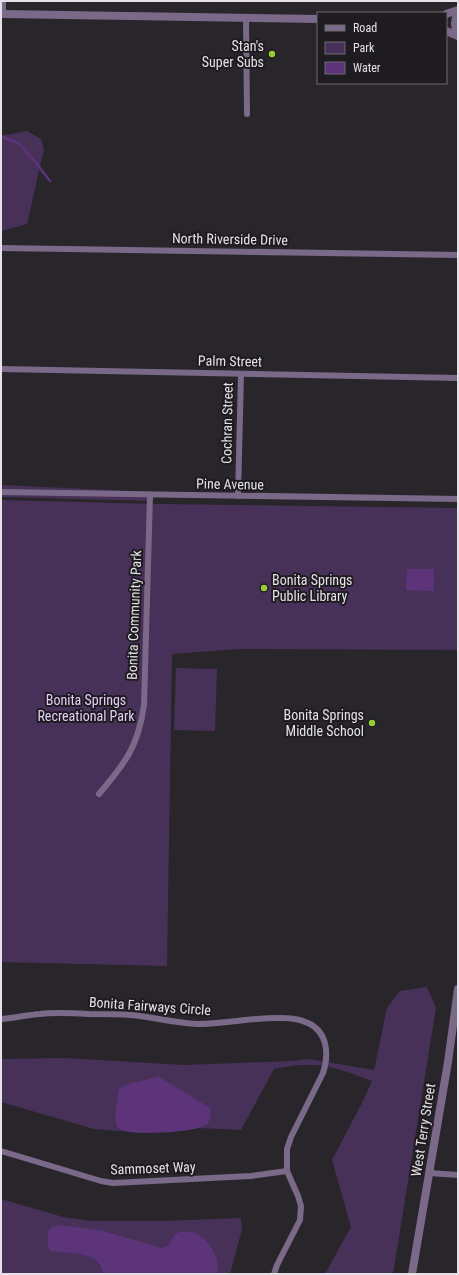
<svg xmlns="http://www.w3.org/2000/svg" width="459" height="1275" viewBox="0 0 459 1275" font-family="'Roboto Condensed',sans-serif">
<rect width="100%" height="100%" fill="#28252b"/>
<g fill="#483159">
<polygon points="27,131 41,139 44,149 27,224 1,231 1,136"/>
<polygon points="1,485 154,492 153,501 1,497"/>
<polygon points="1,500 158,504 458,508 458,650 239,649 172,654 167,966 1,962"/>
<polygon points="176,668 217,669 215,731 174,730"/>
<path d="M427,987L436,1008L393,1274H325L351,1227L332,1160L363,1101L372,1081C358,1076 344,1070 330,1067C312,1063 293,1065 274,1069L241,1130L198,1128L144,1133L94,1129L1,1102V1059L63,1058L185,1065L293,1061L308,1059L374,1070L387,1008L400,991Z"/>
<polygon points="1,1199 63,1217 91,1221 162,1221 241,1218 242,1229 230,1274 1,1274"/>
</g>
<g fill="#5d347a">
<polygon points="407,569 434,569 434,591 406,590"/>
<path d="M159,1077L186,1093L211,1109C210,1114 211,1121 207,1124C196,1133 143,1134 129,1132C125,1131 121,1129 117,1127L115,1116L119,1089L128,1084Z"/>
<path d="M60,1225L103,1231L161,1248L168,1246L175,1234C191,1227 204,1236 212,1249C214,1253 217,1257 217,1261C218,1265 217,1270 217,1274H103C102,1250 68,1254 51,1251L48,1246V1231L53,1226Z"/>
</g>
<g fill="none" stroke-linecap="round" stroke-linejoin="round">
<polyline stroke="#5d347a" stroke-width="2.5" points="1,136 18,143 33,159 50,181"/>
<g stroke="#7a6989" stroke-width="6">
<polyline points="3,1 3,14"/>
<polyline points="246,18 247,114"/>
<polyline points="1,248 458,255"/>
<polyline points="1,369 458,378"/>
<polyline points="1,492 458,499"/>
<polyline points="238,496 241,374"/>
<path d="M99,794C126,762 138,747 144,705L150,495"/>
<path d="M1,1019C14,1018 27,1015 40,1014C56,1012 72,1013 89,1014C103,1014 117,1014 131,1015C153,1017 175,1023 197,1024C226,1024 253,1017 282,1018C291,1018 300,1019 308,1023C328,1032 329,1055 323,1073L291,1137L287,1149V1171L298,1196L301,1206L300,1220L277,1265L274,1274"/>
<polyline points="1,1151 101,1181 113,1183 251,1176 287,1171"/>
<polyline points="429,1173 458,1175"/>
</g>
<g stroke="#7a6989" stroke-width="8">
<path d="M458,13C454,20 454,27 458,34"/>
<polyline points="1,14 318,19"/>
<polyline points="446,14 458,10"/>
<polyline points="446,31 458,36"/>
<polyline points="412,1274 448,1062 458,989"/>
</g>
</g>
<g fill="#97cc38" stroke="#1e1b21" stroke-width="1.5">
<circle cx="272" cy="54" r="4"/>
<circle cx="264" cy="588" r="4"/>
<circle cx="372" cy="723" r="4"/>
</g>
<g text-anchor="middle" stroke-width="4" stroke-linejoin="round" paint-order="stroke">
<g font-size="14" fill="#e4e2e6" stroke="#1e1b21" text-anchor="end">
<text x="264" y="51">Stan's<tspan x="264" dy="16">Super Subs</tspan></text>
<text x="272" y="585" text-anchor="start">Bonita Springs<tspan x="272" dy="16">Public Library</tspan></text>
<text x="364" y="720">Bonita Springs<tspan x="364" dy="16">Middle School</tspan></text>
</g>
<g font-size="14" fill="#e4e2e6" stroke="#1e1b21">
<text transform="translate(230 239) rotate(1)" y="5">North Riverside Drive</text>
<text transform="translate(230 361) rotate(1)" y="5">Palm Street</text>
<text transform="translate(227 423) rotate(-89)" y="5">Cochran Street</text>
<text transform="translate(230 484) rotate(1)" y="5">Pine Avenue</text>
<text transform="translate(134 615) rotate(-88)" y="5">Bonita Community Park</text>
<text transform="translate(150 1006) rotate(4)" y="5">Bonita Fairways Circle</text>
<text transform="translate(423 1130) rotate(-81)" y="5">West Terry Street</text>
<text transform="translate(153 1168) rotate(-2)" y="5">Sammoset Way</text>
</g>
<g font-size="14" fill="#e3cdf6" stroke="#1e1b21">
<text x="86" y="705">Bonita Springs<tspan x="86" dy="16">Recreational Park</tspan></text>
</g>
</g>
<rect width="459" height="1275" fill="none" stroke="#e4e2e6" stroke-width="4"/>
<rect x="317" y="12" width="130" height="72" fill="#1e1b21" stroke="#6d6b70"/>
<rect x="325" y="25" width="20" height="6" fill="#7a6989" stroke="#6d6b70"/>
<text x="353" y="32" font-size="12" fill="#e4e2e6">Road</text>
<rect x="325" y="42" width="20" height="12" fill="#483159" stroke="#6d6b70"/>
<text x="353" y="52" font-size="12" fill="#e4e2e6">Park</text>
<rect x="325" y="62" width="20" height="12" fill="#5d347a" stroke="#6d6b70"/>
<text x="353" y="72" font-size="12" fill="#e4e2e6">Water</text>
</svg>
